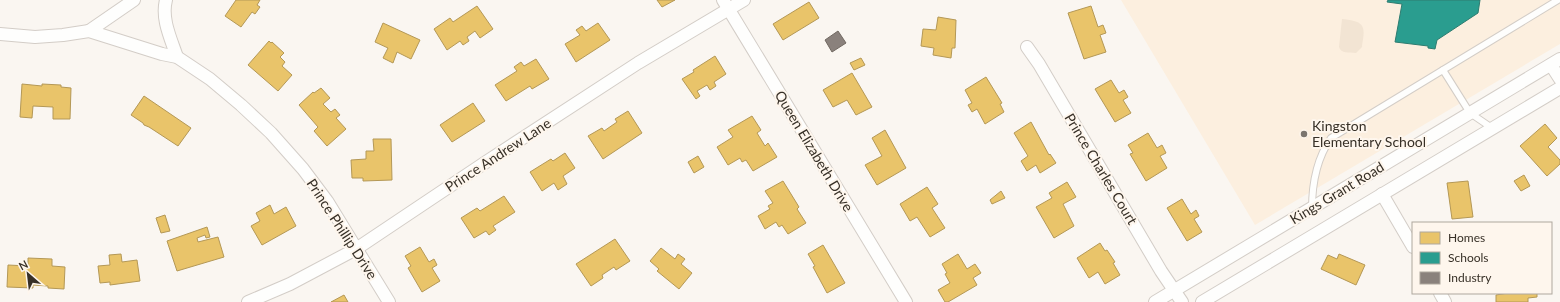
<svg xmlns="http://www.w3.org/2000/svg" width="1560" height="302" viewBox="0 0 1560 302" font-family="Lato,sans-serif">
<rect width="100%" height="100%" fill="#faf6f1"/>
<polygon fill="#fcefdf" points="1121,0 1560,0 1560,44 1255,225"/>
<path fill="#f2e4d3" d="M1342,19C1346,19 1350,20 1354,21C1368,24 1363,37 1362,47L1356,53C1349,52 1341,54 1339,47Z"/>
<g fill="#e9c46a" stroke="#b49856">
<polygon points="236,0 260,0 257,5 260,7 255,14 252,12 241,27 225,16"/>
<polygon points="657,0 675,0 662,7"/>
<polygon points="809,2 819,18 783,40 773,24"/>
<polygon points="477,6 493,29 480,38 475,31 467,37 469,41 463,45 460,41 447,50 434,29 450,18 453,22"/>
<polygon points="1091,6 1098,27 1103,25 1106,33 1100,35 1106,52 1084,59 1068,13"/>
<polygon points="938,17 956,20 955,48 952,48 951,58 933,55 934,48 921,46 923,29 936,30"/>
<polygon points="383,23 420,40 411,59 397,52 393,63 383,58 388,48 375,42"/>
<polygon points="598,23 610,40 576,62 565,44 580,35 576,30 582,26 586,31"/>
<polygon points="269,41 271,43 272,42 284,53 280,57 285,62 282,66 292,75 278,91 248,65"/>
<polygon points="715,56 726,74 714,82 716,86 710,90 707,85 697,91 700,96 696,99 682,79 694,72 693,70"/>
<polygon points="861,58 865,65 854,70 850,63"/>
<polygon points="536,59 549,79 532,89 530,86 506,101 495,85 517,71 514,67 521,62 524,66"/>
<polygon points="852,73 872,107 856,115 847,100 833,107 823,90"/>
<polygon points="986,77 1002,103 1000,104 1004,112 985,124 977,109 972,112 968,105 972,103 965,90"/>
<polygon points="1111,80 1119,93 1124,90 1128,97 1123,100 1131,113 1115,122 1095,89"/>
<polygon points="22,84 42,86 42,84 61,85 61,87 71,88 70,119 53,119 53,107 33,106 32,118 20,117"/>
<polygon points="321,88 330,98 323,104 331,112 335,109 340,115 336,118 346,129 327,146 314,131 318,127 299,105 313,92 314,93"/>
<polygon points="144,96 191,128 178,146 149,127 144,125 143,123 131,115"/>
<polygon points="473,103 485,121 452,142 440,125"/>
<polygon points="628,111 642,133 603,159 588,136 602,128 604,131 617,122 615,119"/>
<polygon points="752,116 761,130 757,133 765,146 768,143 777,157 753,171 746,160 742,162 740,158 728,165 717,147 733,137 728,130"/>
<polygon points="1031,122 1049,155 1050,154 1056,163 1040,173 1036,165 1027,171 1021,161 1028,156 1014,133"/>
<polygon points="1545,124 1557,138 1548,147 1560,160 1560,164 1547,176 1520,146"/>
<polygon points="885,130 906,168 877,185 865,165 882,156 872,138"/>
<polygon points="1148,133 1157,148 1162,145 1166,153 1160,156 1167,168 1146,181 1130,154 1133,153 1128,145"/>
<polygon points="373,139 391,139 392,180 363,181 363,178 352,178 351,160 366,159 366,151 374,151"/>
<polygon points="565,153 575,168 563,176 567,184 558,190 554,183 542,191 530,172 551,159 553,161"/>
<polygon points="698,156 704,167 694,173 688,162"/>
<polygon points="1524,175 1530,186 1521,191 1514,181"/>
<polygon points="783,181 799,207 797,209 806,223 788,234 782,225 779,227 776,222 765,229 758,216 770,209 768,206 773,203 765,191"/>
<polygon points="1468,181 1473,217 1452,219 1447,183"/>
<polygon points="1067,182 1076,197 1063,204 1074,226 1054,238 1036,207 1052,198 1049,193"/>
<polygon points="927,187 938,204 932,208 945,228 930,237 917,217 910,221 900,204"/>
<polygon points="1001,191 1005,198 992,204 990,200"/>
<polygon points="504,196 515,212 493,226 496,230 489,235 486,231 474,238 461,218 477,208 480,211"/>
<polygon points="1182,199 1191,214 1196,210 1199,216 1194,219 1202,232 1187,241 1167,208"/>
<polygon points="270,205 274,214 286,207 296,226 262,245 251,226 260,221 256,213"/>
<polygon points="165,215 170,231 161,233 156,218"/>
<polygon points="207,227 210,237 206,238 205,235 197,238 198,242 218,237 224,257 177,271 167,241"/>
<polygon points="615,239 630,261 616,270 614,267 602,275 603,278 591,286 576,264"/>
<polygon points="1100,243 1105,251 1107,250 1115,262 1113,263 1120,275 1105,284 1098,272 1089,278 1077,258"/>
<polygon points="823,245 845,283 827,293 813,267 815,266 808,254"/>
<polygon points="420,247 429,262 434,259 437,265 432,268 440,281 422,292 408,268 411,266 405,256"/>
<polygon points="661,248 675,259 678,254 685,259 681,264 692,273 679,289 657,271 659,269 650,261"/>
<polygon points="121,254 122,262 137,260 140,281 110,285 110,282 100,283 98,266 110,265 109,255"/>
<polygon points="958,254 967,269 975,264 981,273 973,278 977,285 948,302 945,302 938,290 950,283 945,274 947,273 942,264"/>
<polygon points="1339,254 1365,265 1356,285 1321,269 1328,255 1337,259"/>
<polygon points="28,258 52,259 52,266 65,267 64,289 48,288 48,286 33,285 33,288 7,287 8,265 28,266"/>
<polygon points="1508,293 1537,293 1537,297 1528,298 1528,302 1496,302 1496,295"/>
<polygon points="344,295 348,302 331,302"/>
</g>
<polygon fill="#2a9d8f" stroke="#2e7c70" points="1388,0 1480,0 1478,13 1437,40 1435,49 1428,48 1428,46 1395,42 1402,4 1387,2"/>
<polygon fill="#8a817c" stroke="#716962" points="838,31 846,43 832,52 825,40"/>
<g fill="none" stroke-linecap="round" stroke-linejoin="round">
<defs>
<g id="service">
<polyline points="1443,70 1470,113 1492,128"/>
<path d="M1312,209C1312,185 1317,158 1331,138L1558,0"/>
</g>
<g id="minor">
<path d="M166,0C161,19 171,39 177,57"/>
<polyline points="723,0 906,302"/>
<polyline points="89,31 134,0"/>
<polyline points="0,34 35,37 63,35 89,31 162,54 177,57 210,79 241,105 271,133 303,169 327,201 389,302"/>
<polyline points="1027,47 1039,64 1161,271 1182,302"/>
<polyline points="1551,65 1560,79"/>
<polyline points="1382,194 1413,247"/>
<polyline points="1440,293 1445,302"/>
<polyline points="248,302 290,284 356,249 486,162 638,63 744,0"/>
<polyline points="1155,302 1560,59"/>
<polyline points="1202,302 1560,88"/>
</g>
</defs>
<use href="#service" stroke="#d3cdc7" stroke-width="8"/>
<use href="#minor" stroke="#d3cdc7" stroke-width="14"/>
<use href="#service" stroke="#fefefd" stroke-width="6"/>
<use href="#minor" stroke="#fefefd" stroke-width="12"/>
</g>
<circle fill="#7b756e" stroke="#fef6ed" stroke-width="1.5" cx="1304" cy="134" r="4"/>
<g text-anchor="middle" stroke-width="4" stroke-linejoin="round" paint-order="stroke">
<g font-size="14" fill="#373027" stroke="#fef6ed" text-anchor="start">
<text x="1312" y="131">Kingston<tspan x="1312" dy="16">Elementary School</tspan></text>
</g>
<g font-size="14" fill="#373027" stroke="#fef6ed">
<text transform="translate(814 151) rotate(59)" y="5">Queen Elizabeth Drive</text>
<text transform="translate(498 155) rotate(-33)" y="5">Prince Andrew Lane</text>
<text transform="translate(1101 169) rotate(59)" y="5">Prince Charles Court</text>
<text transform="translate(1337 193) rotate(-31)" y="5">Kings Grant Road</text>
<text transform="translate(342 229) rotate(57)" y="5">Prince Phillip Drive</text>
</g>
</g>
<rect x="1412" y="222" width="140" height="72" fill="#fef6ed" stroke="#aea79e"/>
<rect x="1420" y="232" width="20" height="12" fill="#e9c46a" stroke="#aea79e"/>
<text x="1448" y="242" font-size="12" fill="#373027">Homes</text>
<rect x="1420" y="252" width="20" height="12" fill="#2a9d8f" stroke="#aea79e"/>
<text x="1448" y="262" font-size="12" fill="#373027">Schools</text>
<rect x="1420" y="272" width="20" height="12" fill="#8a817c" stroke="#aea79e"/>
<text x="1448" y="282" font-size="12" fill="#373027">Industry</text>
<g transform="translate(28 274) rotate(332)" stroke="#fef6ed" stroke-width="3" paint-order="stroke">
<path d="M0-3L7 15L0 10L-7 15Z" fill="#373027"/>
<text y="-6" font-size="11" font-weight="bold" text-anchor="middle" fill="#373027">N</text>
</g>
</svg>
